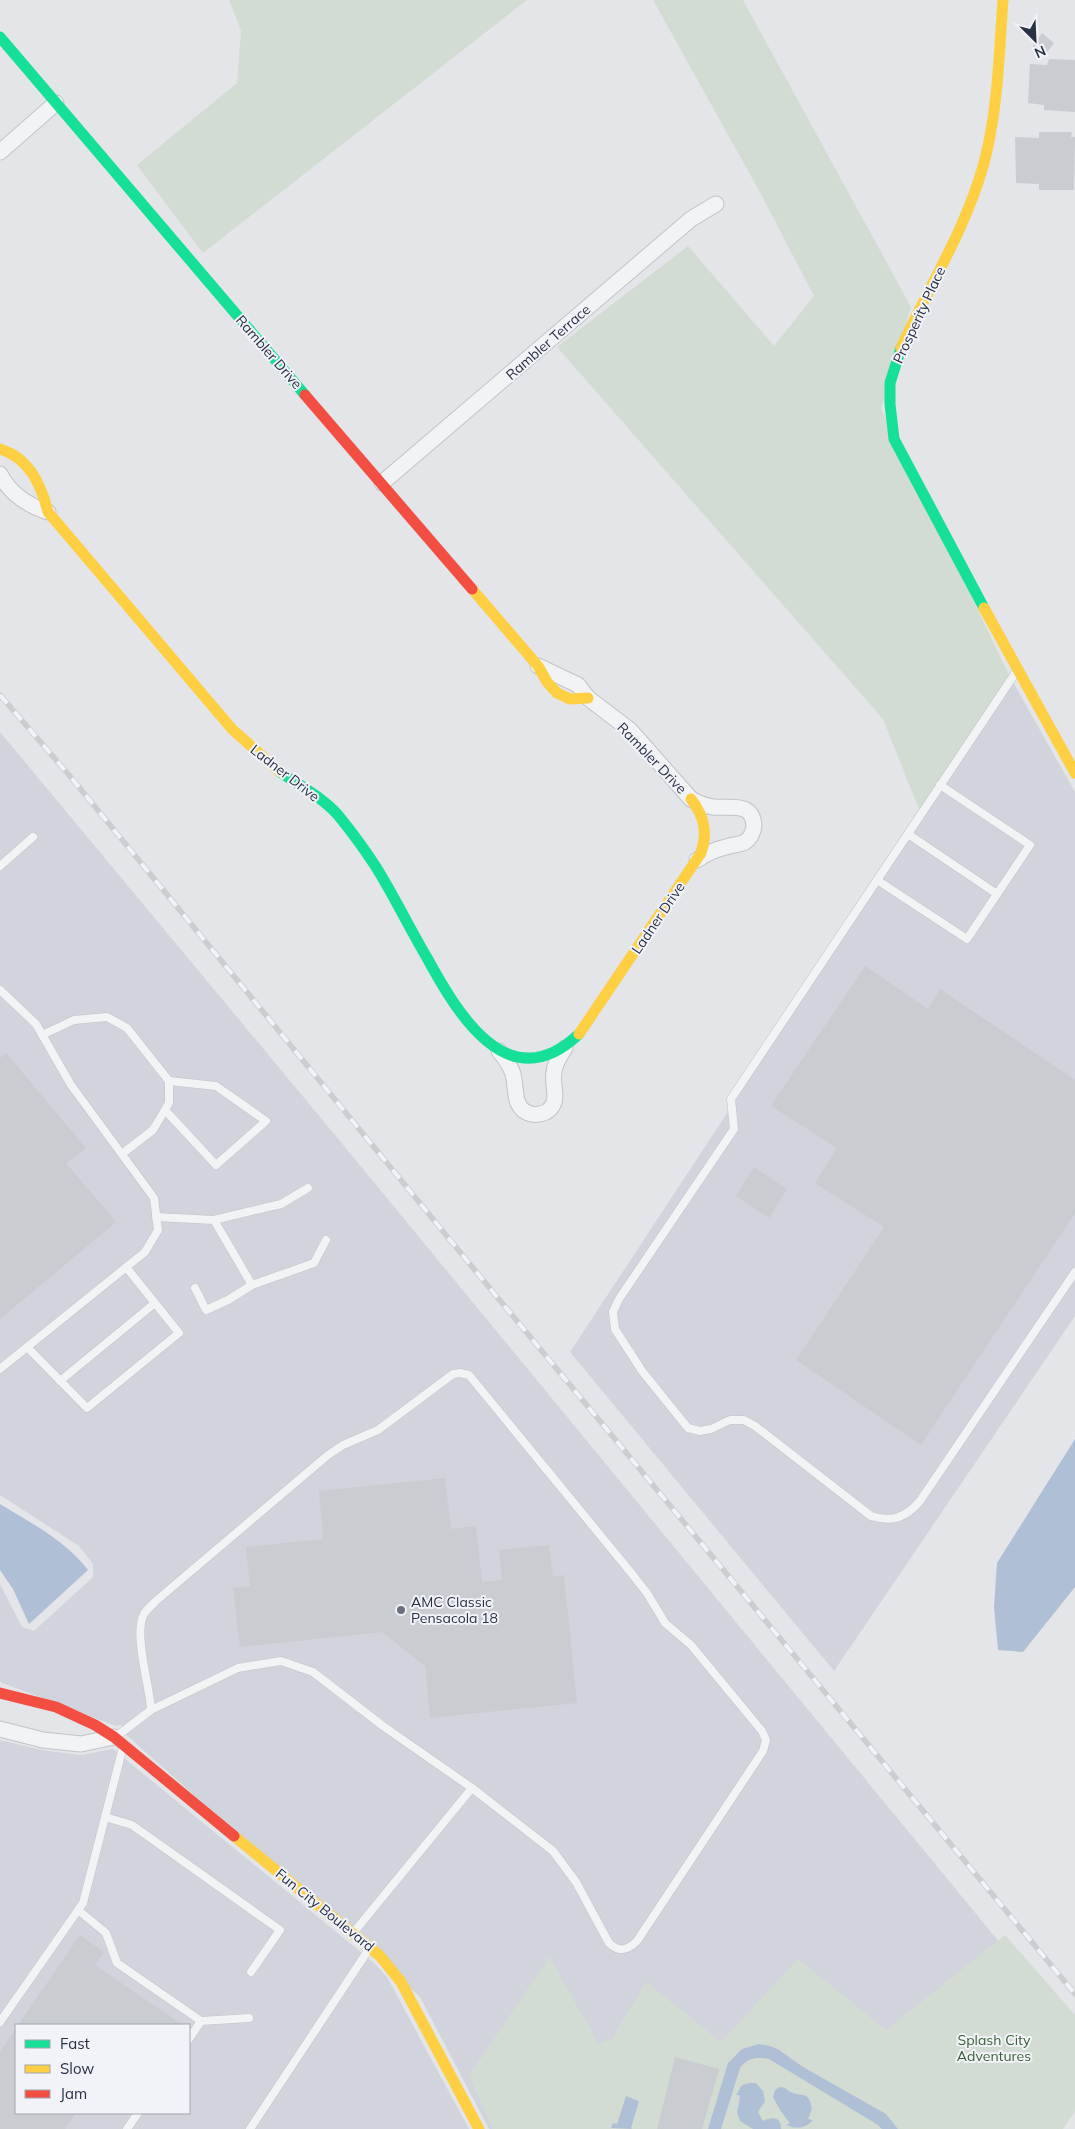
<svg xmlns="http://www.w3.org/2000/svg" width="1075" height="2129" viewBox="0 0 1075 2129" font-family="Mulish,sans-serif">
<rect width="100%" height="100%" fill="#e3e5e9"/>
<g fill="#d1d4dc" fill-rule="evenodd">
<polygon points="1010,677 1075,792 1075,1316 834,1671 570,1352 964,753"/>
<polygon points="0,732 340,1141 1075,2034 1045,2129 489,2129 420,1997 122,1731 121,1725 116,1726 0,1682 0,1584 22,1627 34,1631 93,1577 93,1564 79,1546 0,1495"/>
<path d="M0,1740L42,1750L81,1755L113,1749L374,1963L387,1977L469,2129H0ZM16,2025H189V2113H16Z"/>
</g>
<g fill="#d2dcd3">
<polygon points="229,0 527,0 203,253 137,165 237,83 241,31"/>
<polygon points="653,0 743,0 911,307 881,409 1010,677 922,817 883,719 557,347 688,246 774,346 814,296 762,196"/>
<polygon points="1005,1935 1075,2015 1075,2111 1063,2129 493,2129 469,2076 549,1957 599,2044 612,2039 646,1982 721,2042 798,1959 886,2030"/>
</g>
<g fill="#afbfd5">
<polygon points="1075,1439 1075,1587 1023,1652 998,1650 994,1607 997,1563"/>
<path d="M0,1504C31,1523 65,1540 88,1570L29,1624L13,1589L0,1570Z"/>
<path d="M759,2044L770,2046L779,2050L803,2067L886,2114L898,2129H882L878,2125L769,2059C757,2057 748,2057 740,2068L721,2129H708L728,2063L742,2049Z"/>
<path d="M750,2083H756L763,2091L765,2101L758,2112L763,2121C772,2117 781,2116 781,2129H753L740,2121L737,2112L740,2098L739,2095H736L742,2085Z"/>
<path d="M780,2087C786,2087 786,2090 791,2092C803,2098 808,2089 812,2109L808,2119L813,2120C805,2129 797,2129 786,2125L790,2123C783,2115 778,2107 773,2097L775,2090Z"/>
<polygon points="626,2096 639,2101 631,2128 632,2129 611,2128 613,2123 617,2124"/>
</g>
<g fill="#c9ccd0">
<polygon points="1042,33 1054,43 1045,55 1033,46"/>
<polygon points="1049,59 1075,60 1075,112 1044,110 1044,105 1028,103 1030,64 1047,65"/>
<polygon points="1039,132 1072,132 1071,137 1075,137 1074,190 1039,190 1039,184 1016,183 1015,137 1039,138"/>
<polygon points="865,966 928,1009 940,989 1075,1080 1075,1213 921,1445 796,1360 884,1227 815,1183 837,1148 771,1106"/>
<polygon points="6,1053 86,1148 66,1163 116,1222 0,1319 0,1058"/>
<polygon points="754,1167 787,1189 769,1218 736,1196"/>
<polygon points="445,1478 451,1529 476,1526 482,1582 502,1580 499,1550 549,1545 553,1577 564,1575 577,1703 430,1718 425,1666 382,1632 240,1647 233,1588 250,1586 246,1547 323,1539 319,1491"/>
<polygon points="80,1935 104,1952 95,1965 181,2024 180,2025 18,2025"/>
<polygon points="16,2028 16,2113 76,2113 65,2129 0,2129 0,2052"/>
<polygon points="675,2057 719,2069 702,2129 657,2129"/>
</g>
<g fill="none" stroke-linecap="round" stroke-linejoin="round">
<defs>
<g id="lane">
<path d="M1016,672L731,1099L734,1129L619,1299L613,1312L615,1329L642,1371L688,1428L700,1431L711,1429L730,1420H744L755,1426L871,1516C893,1523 906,1517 920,1501L1075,1272"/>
<polyline points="908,834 997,894"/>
<polyline points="0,866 33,837"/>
<polyline points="877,880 967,939 1030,845 940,785"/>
<polyline points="0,990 36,1024 71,1085 154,1198 158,1230 145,1252 0,1369"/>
<polyline points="42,1035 74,1020 107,1017 127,1028 169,1081 169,1103 153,1130 123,1153"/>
<polyline points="165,1110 216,1165 266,1121 216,1086 169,1081"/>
<polyline points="156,1217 214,1220 281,1204 308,1188"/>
<polyline points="214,1220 252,1285 314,1263 326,1240"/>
<polyline points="195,1288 206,1310 228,1300 252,1285"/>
<polyline points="27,1347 87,1408 179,1333 126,1267"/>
<polyline points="60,1381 155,1303"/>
<polyline points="151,1710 238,1668 281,1661 313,1672 383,1726 472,1788"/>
<path d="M117,1736L151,1710C150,1687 133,1633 144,1614C147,1609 153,1604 157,1600L328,1455L343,1445L378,1430L453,1374L460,1373L469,1375L628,1569L647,1593L665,1623L691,1645L762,1731L766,1740L763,1751L637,1941C628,1950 619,1953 609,1943L576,1882L553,1851L472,1788L354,1932"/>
<polyline points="105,1817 132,1825 280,1930 251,1972"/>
<polyline points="78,1910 106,1933 117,1963 201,2021"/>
<polyline points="0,2022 83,1903 123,1747"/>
<polyline points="189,2039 201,2021 249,2018"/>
<polyline points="127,2129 138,2113"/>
<polyline points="250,2129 369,1949"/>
</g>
<g id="street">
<polyline points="0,152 56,103"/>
<path d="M0,474C10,494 27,505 48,512"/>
<polyline points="382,483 691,219 716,204"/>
<path d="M538,666L578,685L588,698L630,730L691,799C698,803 705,806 713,807C729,809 752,801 754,825C754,831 750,839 745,842C739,845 732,845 726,847C716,849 706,854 697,860"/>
<path d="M499,1051C505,1058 510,1065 513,1074C517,1089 512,1109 531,1114C536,1115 542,1114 546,1112C562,1102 551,1086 554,1072C555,1062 560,1056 565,1048"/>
<polyline points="0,1729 43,1740 81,1744 114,1737"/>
</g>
</defs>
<use href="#lane" stroke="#c1c3c7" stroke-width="9"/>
<use href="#street" stroke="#c1c3c7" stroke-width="17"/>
<use href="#lane" stroke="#f2f3f5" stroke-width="8"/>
<use href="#street" stroke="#f2f3f5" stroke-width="15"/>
<g stroke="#16e098" stroke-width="11">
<polyline points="0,37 305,395"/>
<polyline points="901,348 890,383 890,404 894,439 984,608"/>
<path d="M280,772C299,785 322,797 338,815C351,831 365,850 376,867C394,896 409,927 426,956C457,1013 508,1101 579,1034"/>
</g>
<g stroke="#ffcf43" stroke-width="11">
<path d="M901,348C929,286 966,229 984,163C998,110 999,54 1003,0"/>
<path d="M0,449C29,458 41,484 48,512L232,729L280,772"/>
<polyline points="472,589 538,666 547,682 557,693 570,699 588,698"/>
<polyline points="984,608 1075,773"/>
<path d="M579,1034L701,853C708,832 704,816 691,799"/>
<polyline points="234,1836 380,1956 401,1982 479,2129"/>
</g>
<g stroke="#f24e42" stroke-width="11">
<polyline points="305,395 472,589"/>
<polyline points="0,1693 56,1707 95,1725 114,1737 234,1836"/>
</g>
<defs>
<polyline id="rail" points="0,695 69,775 478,1274 1075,1994"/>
</defs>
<use href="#rail" stroke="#cbcdd0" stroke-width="5.5"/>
<use href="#rail" stroke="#f1f3f8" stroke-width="4" stroke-dasharray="11" stroke-linecap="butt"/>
</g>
<circle fill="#696f7e" stroke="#f1f3f8" stroke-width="2" cx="401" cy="1610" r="5"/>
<g text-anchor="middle" stroke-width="4" stroke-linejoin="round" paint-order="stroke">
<g font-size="14" fill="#283044" stroke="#f1f3f8">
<text transform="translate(919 315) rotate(-65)" y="5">Prosperity Place</text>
<text transform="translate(548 342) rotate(-41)" y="5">Rambler Terrace</text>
<text transform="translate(269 352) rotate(49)" y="5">Rambler Drive</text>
<text transform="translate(652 758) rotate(46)" y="5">Rambler Drive</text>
<text transform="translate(285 773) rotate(38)" y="5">Ladner Drive</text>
<text transform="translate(658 918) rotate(-56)" y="5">Ladner Drive</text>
<text transform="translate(325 1910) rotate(39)" y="5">Fun City Boulevard</text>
</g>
<g font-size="14" fill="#283044" stroke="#f1f3f8" text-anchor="start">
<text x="411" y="1607">AMC Classic<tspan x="411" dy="16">Pensacola 18</tspan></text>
</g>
<g font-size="14" fill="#396034" stroke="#f1f3f8">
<text x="994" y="2045">Splash City<tspan x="994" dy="16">Adventures</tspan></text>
</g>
</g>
<rect x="15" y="2024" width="175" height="90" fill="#f1f3f8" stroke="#a1a5b0"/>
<rect x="25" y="2040" width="25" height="8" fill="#16e098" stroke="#a1a5b0"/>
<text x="60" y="2049" font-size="15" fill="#283044">Fast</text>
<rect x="25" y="2065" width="25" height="8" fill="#ffcf43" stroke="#a1a5b0"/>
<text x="60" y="2074" font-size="15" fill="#283044">Slow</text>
<rect x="25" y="2090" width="25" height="8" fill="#f24e42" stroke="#a1a5b0"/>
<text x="60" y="2099" font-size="15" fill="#283044">Jam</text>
<g transform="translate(1035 40) rotate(156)" stroke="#f1f3f8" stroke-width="4" paint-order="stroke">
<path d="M0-4L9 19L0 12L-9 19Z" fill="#283044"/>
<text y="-8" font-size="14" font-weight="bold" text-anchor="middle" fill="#283044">N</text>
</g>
</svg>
